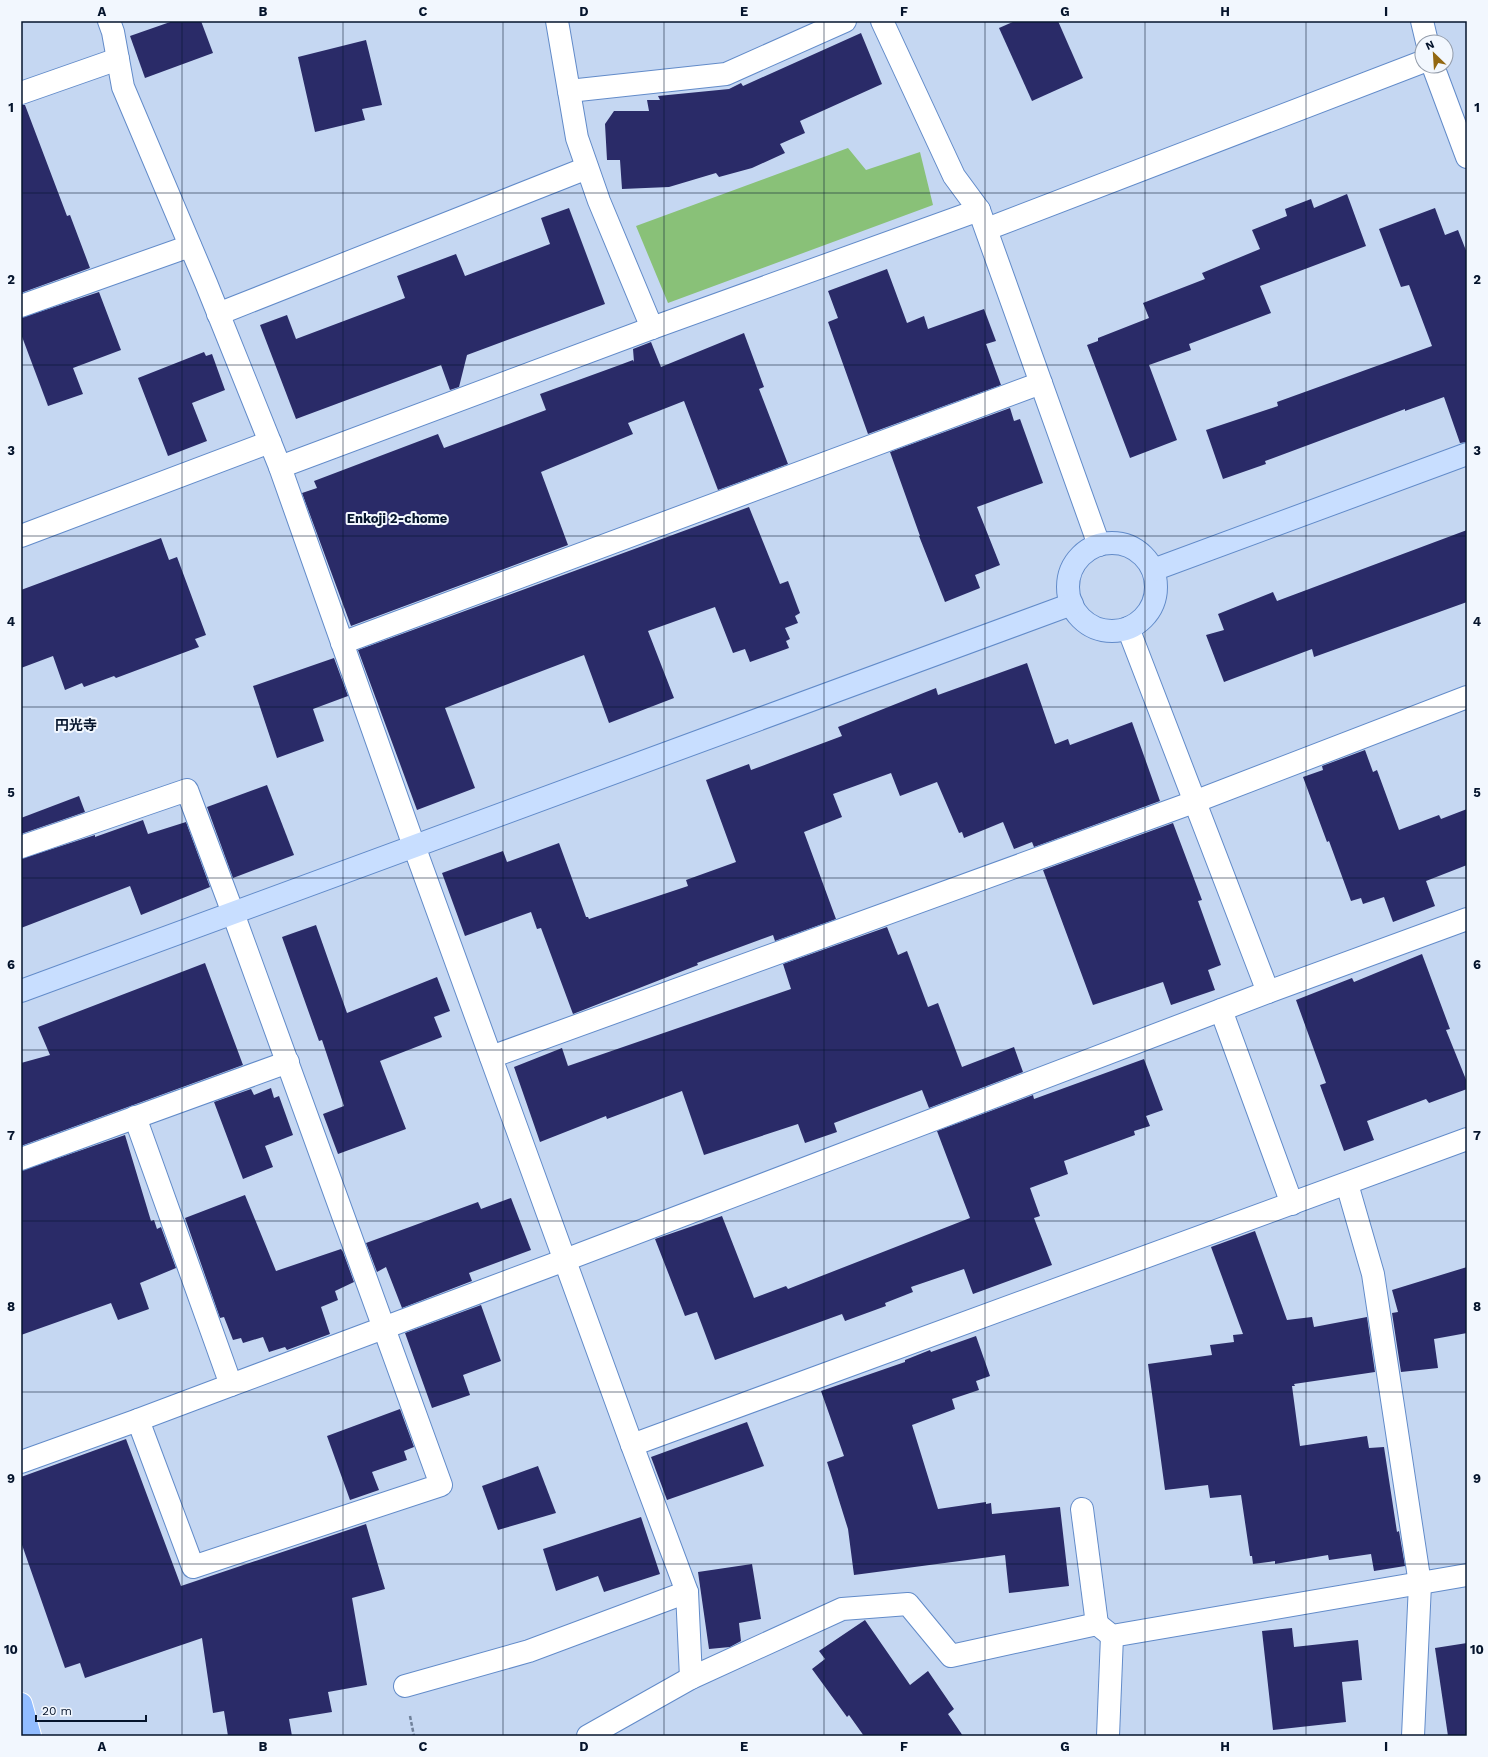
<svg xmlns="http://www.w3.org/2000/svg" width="1488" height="1757" viewBox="0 0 1488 1757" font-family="'Work Sans','Noto Sans JP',sans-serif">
<rect width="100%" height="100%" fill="#c5d7f2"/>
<polygon fill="#89c178" points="848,148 866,170 920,152 933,205 668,303 636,226"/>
<g fill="#2a2b68">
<polygon points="173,21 201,21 213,53 145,78 130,36"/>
<polygon points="1015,21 1058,21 1083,78 1032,101 999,28"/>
<polygon points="861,33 882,84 800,121 805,133 780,144 785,153 752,168 719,177 716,173 669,187 622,189 620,160 607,160 605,124 614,111 649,111 647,100 660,100 658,96 729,89 741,83 743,86"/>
<polygon points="366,40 382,105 362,109 365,120 315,132 298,57"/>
<polygon points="21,105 25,105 67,216 70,215 90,268 21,293"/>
<polygon points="1347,194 1366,246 1260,286 1271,313 1189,344 1191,350 1149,365 1177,440 1130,458 1087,345 1098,341 1098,338 1149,318 1143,303 1205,279 1202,273 1260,249 1252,230 1287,216 1285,209 1311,199 1314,208"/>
<polygon points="569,208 605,304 467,355 459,387 450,390 441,365 296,419 260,325 287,315 296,339 405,298 397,276 456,254 465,276 550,244 541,218"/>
<polygon points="1435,208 1445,235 1458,230 1467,253 1467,442 1460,443 1444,397 1405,411 1405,409 1265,461 1266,464 1223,479 1206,430 1278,406 1277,402 1432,346 1409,285 1401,287 1379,229"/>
<polygon points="887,269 907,323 924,316 928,329 984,309 996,341 986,344 1001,385 868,434 828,322 838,318 828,291"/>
<polygon points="99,292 121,350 73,368 83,394 48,406 21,334 21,318"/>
<polygon points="744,333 764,387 759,389 788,464 718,490 684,401 628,423 633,434 541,472 568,545 351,626 302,493 317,488 314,481 438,434 444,448 546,410 540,394 617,366 633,360 634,362 633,349 651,342 661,367"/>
<polygon points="204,352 206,356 212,354 225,390 192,403 207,441 168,456 138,378"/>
<polygon points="1010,408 1014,421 1020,419 1043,483 977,507 1000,565 975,575 980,588 945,602 919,536 920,536 890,452"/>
<polygon points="749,507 780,584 788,581 800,613 795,616 798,623 785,628 790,639 786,641 789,648 750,662 745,649 733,653 715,607 648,631 674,698 609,723 584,655 445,708 475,788 417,810 358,650"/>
<polygon points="1467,530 1467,602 1314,657 1312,649 1224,682 1206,635 1224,630 1218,614 1273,592 1277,601"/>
<polygon points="161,538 169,560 177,557 206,635 195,639 199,647 116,678 114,676 84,687 82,683 65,690 53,656 21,668 21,590"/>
<polygon points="334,658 348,696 313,709 324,741 277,758 253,686"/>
<polygon points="1027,663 1055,744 1068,739 1070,745 1132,722 1160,801 1034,847 1032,842 1014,849 1003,822 964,838 962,832 959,833 937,782 900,796 891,773 833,794 842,817 804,832 836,919 775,941 773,935 697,963 698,965 573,1014 541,928 537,929 531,912 465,936 442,873 503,851 507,862 559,843 586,917 588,917 589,919 688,886 686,880 736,862 706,780 749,764 751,770 842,736 838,727 936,688 938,695"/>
<polygon points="1365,750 1373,772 1377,770 1399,830 1439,815 1441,819 1467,809 1467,865 1426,881 1435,906 1393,922 1384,897 1363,904 1361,898 1351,901 1329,841 1327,842 1303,777 1323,770 1322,766"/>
<polygon points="267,785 294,855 233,878 207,807"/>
<polygon points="79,796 85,812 21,834 21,818"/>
<polygon points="143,820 148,834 186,822 210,887 141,915 130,886 21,928 21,859 95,835 95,837"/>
<polygon points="1173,823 1202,900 1198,901 1221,965 1208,970 1215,990 1171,1005 1163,982 1093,1005 1043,870"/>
<polygon points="316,925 347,1013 437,977 450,1011 434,1017 442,1037 380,1061 406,1129 338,1154 323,1114 344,1106 322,1040 319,1041 282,937"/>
<polygon points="887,927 898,955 907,951 928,1007 938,1003 962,1067 1014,1047 1023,1072 929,1108 922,1090 834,1123 837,1132 805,1143 798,1124 704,1155 682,1091 607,1119 606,1116 540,1142 514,1067 562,1048 568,1066 791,989 783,964"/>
<polygon points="1422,954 1450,1029 1446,1030 1467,1082 1467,1089 1429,1103 1426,1099 1367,1121 1374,1140 1344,1151 1320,1085 1326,1083 1296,1000 1352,978 1354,982"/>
<polygon points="205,963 243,1065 21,1146 21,1063 50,1055 38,1027"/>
<polygon points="1144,1059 1163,1110 1146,1116 1150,1126 1134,1131 1135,1135 1064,1161 1068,1174 1030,1188 1040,1216 1034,1218 1052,1265 973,1294 964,1269 911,1287 913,1292 885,1303 886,1306 845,1321 842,1314 715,1360 697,1312 685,1316 655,1239 722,1216 754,1298 786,1286 788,1289 970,1218 937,1131 1033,1095 1034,1099"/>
<polygon points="271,1088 274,1098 279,1096 293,1135 265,1146 273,1167 243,1179 214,1102 251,1089 254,1095"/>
<polygon points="125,1135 151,1221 154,1220 157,1229 161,1227 176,1268 140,1283 149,1309 118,1320 111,1303 21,1335 21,1171"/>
<polygon points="245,1195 276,1271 341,1249 343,1252 354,1282 335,1291 338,1300 321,1307 330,1334 287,1350 285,1347 269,1352 263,1337 243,1343 241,1338 233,1340 224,1317 220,1318 185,1218"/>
<polygon points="511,1198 531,1250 469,1273 472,1281 402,1308 386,1267 377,1272 366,1243 478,1202 481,1209"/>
<polygon points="1255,1231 1287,1320 1312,1317 1314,1327 1367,1317 1375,1372 1294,1384 1295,1386 1292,1386 1300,1446 1367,1436 1369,1448 1384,1447 1397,1532 1399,1531 1405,1566 1374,1571 1371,1554 1329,1560 1328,1555 1275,1564 1275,1561 1253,1564 1252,1556 1250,1556 1241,1495 1210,1498 1208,1485 1165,1490 1148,1364 1212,1355 1210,1345 1234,1342 1233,1335 1243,1334 1211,1247"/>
<polygon points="1467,1267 1467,1333 1434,1339 1438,1368 1401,1372 1392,1313 1398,1312 1392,1290"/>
<polygon points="481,1305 501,1361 463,1375 470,1395 432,1408 405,1333"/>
<polygon points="976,1336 990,1376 976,1381 979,1390 952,1399 955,1409 912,1425 938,1509 986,1502 986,1504 991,1503 992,1514 1060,1507 1069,1586 1009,1593 1005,1555 854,1575 848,1529 827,1462 844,1456 821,1391 905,1362 905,1360 930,1350 931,1352"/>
<polygon points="400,1409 414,1447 404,1451 407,1460 372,1472 379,1490 350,1500 327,1436"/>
<polygon points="747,1422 764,1466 667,1500 651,1457"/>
<polygon points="126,1439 181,1586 366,1524 385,1589 352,1598 367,1685 328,1692 332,1712 289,1719 292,1736 228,1736 224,1711 213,1713 202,1638 85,1678 80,1663 65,1668 21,1542 21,1477"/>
<polygon points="538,1466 556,1513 498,1530 482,1486"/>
<polygon points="641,1517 660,1574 604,1592 598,1576 556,1591 543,1549"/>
<polygon points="752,1564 761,1619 739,1623 741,1641 730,1647 709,1649 698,1572"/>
<polygon points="865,1620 910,1685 928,1671 954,1709 948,1714 963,1736 864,1736 849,1715 847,1717 812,1669 825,1659 819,1651"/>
<polygon points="1292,1628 1294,1647 1358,1640 1362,1680 1342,1682 1346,1722 1273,1730 1262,1631"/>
<polygon points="1467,1643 1467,1736 1448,1736 1435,1648"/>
</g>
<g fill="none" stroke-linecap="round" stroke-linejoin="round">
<defs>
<g id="street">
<polyline points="109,21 113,32 123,87 206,283 280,467 414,846 632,1445 687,1592 691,1678"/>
<polyline points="557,21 577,138 599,201 652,328"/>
<polyline points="882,21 954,176 979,210 1099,545"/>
<polyline points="1422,21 1427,42"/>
<polyline points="1433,66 1467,157"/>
<polyline points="569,91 726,74 845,21"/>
<polyline points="21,93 118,59"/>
<polyline points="987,229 1422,62"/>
<polyline points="21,306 190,246"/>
<polyline points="218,314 587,168"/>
<polyline points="280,467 652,328 979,210"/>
<polyline points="21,536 270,442"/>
<polyline points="1128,628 1268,992 1221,1010 1292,1204"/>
<polyline points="342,643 1041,383"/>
<polyline points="21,847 187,790 233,913 441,1485 193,1567 138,1420 21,1462"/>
<polyline points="1268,992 1467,919"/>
<polyline points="491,1057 1194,802 1467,697"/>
<polyline points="135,1117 231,1385 138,1420"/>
<polyline points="21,1159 288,1062"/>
<polyline points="1347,1184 1373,1274 1420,1584 1413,1736"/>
<polyline points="231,1385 565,1260 1221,1010"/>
<polyline points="632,1445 1467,1139"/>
<polyline points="1082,1509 1097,1624"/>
<polyline points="405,1686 529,1651 687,1592"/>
<polyline points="588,1736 691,1678 842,1609 908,1604 951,1656 1097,1624 1112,1636 1467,1575"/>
<polyline points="1108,1736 1112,1636"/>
</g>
<g id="secondary">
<circle cx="1112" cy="587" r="44"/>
<polyline points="1153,570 1467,454"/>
<polyline points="21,991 1072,604"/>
</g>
<polyline id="primary" points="21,1704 30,1736"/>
</defs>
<use href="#street" stroke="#628bc9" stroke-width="24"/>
<use href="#secondary" stroke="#628bc9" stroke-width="24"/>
<use href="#primary" stroke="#fff" stroke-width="24"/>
<polyline stroke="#70819b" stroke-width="2.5" stroke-dasharray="4 2" stroke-linecap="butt" points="410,1716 414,1736"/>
<use href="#street" stroke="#fff" stroke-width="22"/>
<use href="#secondary" stroke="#c8deff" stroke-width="22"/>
<use href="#primary" stroke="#91bcff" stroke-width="22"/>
</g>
<path fill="none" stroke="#05142c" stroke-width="1" stroke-opacity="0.55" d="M182,21V1736M343,21V1736M503,21V1736M664,21V1736M824,21V1736M985,21V1736M1145,21V1736M1306,21V1736M21,193H1467M21,365H1467M21,536H1467M21,707H1467M21,878H1467M21,1050H1467M21,1221H1467M21,1392H1467M21,1564H1467"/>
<g text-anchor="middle" stroke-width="4" stroke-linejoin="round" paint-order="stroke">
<g font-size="13" font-weight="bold" fill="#05142c" stroke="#f2f7fe">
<text x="397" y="523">Enkoji 2-chome</text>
</g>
<g font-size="14" font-weight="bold" fill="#05142c" stroke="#f2f7fe">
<text x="76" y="730">円光寺</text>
</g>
</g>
<rect width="1488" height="1757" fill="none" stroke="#f2f7fe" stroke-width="44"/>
<g transform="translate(1434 54) rotate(335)"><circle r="19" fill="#f2f7fe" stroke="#939caa"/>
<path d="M0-3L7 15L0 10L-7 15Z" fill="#936812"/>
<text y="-6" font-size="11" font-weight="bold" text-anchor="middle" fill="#05142c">N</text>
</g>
<path d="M36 1715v6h110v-6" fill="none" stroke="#05142c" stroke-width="2"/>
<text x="42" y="1715" font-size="12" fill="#05142c" stroke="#f2f7fe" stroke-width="3" paint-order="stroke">20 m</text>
<rect x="22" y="22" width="1444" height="1713" fill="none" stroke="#05142c" stroke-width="1.5"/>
<g font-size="13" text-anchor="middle" font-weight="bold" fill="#05142c">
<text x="102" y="16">A</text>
<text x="263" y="16">B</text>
<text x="423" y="16">C</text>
<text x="584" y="16">D</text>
<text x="744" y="16">E</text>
<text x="904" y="16">F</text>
<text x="1065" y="16">G</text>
<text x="1225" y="16">H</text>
<text x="1386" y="16">I</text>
<text x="11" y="112">1</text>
<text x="1477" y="112">1</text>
<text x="11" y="284">2</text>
<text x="1477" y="284">2</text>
<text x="11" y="455">3</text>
<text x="1477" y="455">3</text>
<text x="11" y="626">4</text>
<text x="1477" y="626">4</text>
<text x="11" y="797">5</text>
<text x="1477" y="797">5</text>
<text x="11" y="969">6</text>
<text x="1477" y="969">6</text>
<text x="11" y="1140">7</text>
<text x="1477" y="1140">7</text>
<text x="11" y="1311">8</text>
<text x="1477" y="1311">8</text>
<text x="11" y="1483">9</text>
<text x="1477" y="1483">9</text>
<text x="11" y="1654">10</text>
<text x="1477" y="1654">10</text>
<text x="102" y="1751">A</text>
<text x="263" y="1751">B</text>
<text x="423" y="1751">C</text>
<text x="584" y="1751">D</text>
<text x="744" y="1751">E</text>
<text x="904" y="1751">F</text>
<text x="1065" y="1751">G</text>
<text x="1225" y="1751">H</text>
<text x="1386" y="1751">I</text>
</g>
</svg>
